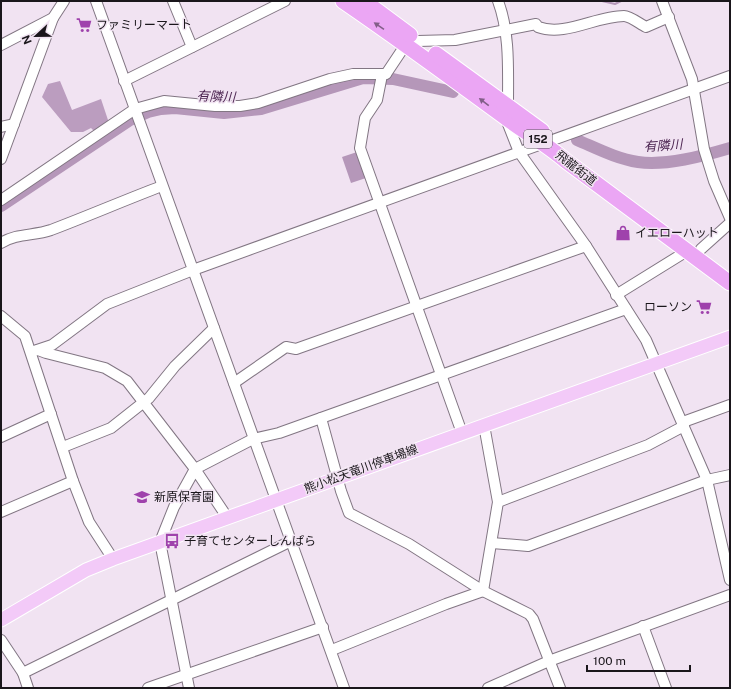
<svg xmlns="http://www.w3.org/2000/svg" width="731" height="689" viewBox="0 0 731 689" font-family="'Public Sans','Noto Sans JP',sans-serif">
<rect width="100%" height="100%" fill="#f1e3f2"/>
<polygon fill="#bb9dbf" points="60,81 72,110 101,99 109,123 95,132 91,128 83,132 71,132 42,97 48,84"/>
<polygon fill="#b597b9" points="357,152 366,178 351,183 342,157"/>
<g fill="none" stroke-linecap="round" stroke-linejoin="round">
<polyline stroke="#b597b9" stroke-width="2" points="602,1 615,4 621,1"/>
<g stroke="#b597b9" stroke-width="12">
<path d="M577,140C596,148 617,159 638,162C666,166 703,156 730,148"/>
<polyline points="1,206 130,120 148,112 161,109 175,108 224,113 261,109 363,78 393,79 453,92"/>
</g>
<defs>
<g id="minor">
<polyline points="96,1 344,688"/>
<polyline points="173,1 192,47"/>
<path d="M498,1C510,33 508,70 508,104"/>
<polyline points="662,1 692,79 704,149 714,181 730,218"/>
<path d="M418,41L455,40L536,24L538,27C565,37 596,16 624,16C630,16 640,24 646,27L669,17"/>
<polyline points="406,44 386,74 382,75 377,100 365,118 360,148 462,433"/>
<polyline points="1,45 53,18 64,1"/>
<polyline points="124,81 285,1"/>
<polyline points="506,119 519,152 586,246 646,340 707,480 730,580"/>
<polyline points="1,127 14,124"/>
<polyline points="1,159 53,18"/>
<polyline points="1,200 135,109 164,101 215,106 240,106 258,103 330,79 353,74 386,74"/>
<path d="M1,243C17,233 34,236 51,230C88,216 125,200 162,186"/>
<polyline points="701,249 730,223"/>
<polyline points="616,295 687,251"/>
<polyline points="1,316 25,336 73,481 89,522 113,559"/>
<polyline points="38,350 46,353 105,368 127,381 195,469 253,439 279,433 626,309"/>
<polyline points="31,352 52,345 107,304 193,270 730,76"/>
<polyline points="234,383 286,347 296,349 586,246"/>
<polyline points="321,418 341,491 349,513 409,544 483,591 529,614 533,619 560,688"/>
<polyline points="683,422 730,405"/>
<polyline points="1,437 51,414"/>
<polyline points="63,447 111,428 149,398 175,366 214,328"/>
<polyline points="498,502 648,445 684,426"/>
<polyline points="1,512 73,481"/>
<polyline points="492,543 528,546 707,480 730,475"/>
<polyline points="483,591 498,502 484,425"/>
<polyline points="643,626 666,688"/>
<polyline points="1,640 23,673 28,688"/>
<polyline points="332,650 446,604 483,591"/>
<polyline points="23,673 291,541"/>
<polyline points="148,688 323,627"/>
<polyline points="189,688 160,542 174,507 195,469 227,517"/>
<polyline points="488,688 549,661 730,595"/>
</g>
<polyline id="major" points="1,620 86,570 113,559 730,337"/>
<g id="highway">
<path d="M343,1C397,38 449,76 502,115C523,131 546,144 566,161L730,283"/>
<polyline points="364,1 410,35"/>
<polyline points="436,54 542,131"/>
</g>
</defs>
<use href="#minor" stroke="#827683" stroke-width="12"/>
<use href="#major" stroke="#fff" stroke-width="15"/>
<use href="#highway" stroke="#fff" stroke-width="17"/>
<use href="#minor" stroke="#fff" stroke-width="10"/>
<use href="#major" stroke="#f3caf8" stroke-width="13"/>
<use href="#highway" stroke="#eba6f4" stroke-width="15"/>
</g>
<defs><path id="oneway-solid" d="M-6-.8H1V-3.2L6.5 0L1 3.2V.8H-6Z"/></defs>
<g fill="#825e88">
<use href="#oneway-solid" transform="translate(379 26) rotate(-146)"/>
<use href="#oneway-solid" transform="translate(484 102) rotate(-143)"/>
</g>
<defs>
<symbol id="supermarket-bare" viewBox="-9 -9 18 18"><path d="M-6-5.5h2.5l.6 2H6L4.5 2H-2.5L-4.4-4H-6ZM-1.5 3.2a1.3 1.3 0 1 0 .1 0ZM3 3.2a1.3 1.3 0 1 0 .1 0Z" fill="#9f42ac" stroke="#f1e3f2" stroke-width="2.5" paint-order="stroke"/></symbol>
<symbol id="shop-bare" viewBox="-9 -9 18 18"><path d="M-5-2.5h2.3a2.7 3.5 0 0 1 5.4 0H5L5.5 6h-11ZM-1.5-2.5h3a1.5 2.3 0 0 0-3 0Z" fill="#9f42ac" stroke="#f1e3f2" stroke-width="2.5" paint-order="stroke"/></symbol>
<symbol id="school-bare" viewBox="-9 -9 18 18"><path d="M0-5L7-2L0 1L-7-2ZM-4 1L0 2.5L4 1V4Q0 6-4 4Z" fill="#9f42ac" stroke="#f1e3f2" stroke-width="2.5" paint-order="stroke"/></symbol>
<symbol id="bus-bare" viewBox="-9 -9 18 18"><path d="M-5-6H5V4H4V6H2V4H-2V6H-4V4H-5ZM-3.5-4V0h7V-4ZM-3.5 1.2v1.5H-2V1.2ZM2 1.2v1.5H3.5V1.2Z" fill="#9f42ac" stroke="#f1e3f2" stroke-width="2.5" paint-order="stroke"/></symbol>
</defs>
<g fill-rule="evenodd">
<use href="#supermarket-bare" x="73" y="14" width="22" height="22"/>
<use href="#shop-bare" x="612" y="222" width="22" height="22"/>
<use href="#supermarket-bare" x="693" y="296" width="22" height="22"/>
<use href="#school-bare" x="131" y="486" width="22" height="22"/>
<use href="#bus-bare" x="161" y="530" width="22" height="22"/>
</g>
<g text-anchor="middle" stroke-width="3" stroke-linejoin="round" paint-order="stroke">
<rect fill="#f1e3f2" stroke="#5a545c" stroke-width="1" x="524" y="130" width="28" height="18" rx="3"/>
<g font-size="11" font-weight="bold" fill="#1a161b">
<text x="538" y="143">152</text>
</g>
<g font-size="12" fill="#1a161b" stroke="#f1e3f2" text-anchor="start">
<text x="96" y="29">ファミリーマート</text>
<text x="635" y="237">イエローハット</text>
<text x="692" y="311" text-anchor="end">ローソン</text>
<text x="154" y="501">新原保育園</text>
<text x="184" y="545">子育てセンターしんぱら</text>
</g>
<g font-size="12" fill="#1a161b" stroke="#f1e3f2">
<text transform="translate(576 168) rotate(38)" y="4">飛龍街道</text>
<text transform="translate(361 469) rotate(-20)" y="4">熊小松天竜川停車場線</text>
</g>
<g font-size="13" font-style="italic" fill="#4e2753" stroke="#f1e3f2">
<text transform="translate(216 96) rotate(2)" y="5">有隣川</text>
<text transform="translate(663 145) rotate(-4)" y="5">有隣川</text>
</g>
</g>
<rect width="731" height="689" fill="none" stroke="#1a161b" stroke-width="4"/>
<g transform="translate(36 36) rotate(248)" stroke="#f1e3f2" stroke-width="3" paint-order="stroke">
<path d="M0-3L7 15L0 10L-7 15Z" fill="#1a161b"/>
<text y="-6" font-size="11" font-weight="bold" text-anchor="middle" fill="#1a161b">N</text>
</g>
<path d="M587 665v6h103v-6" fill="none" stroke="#1a161b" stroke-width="2"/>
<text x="593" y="665" font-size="12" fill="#1a161b" stroke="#f1e3f2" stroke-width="3" paint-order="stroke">100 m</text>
</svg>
